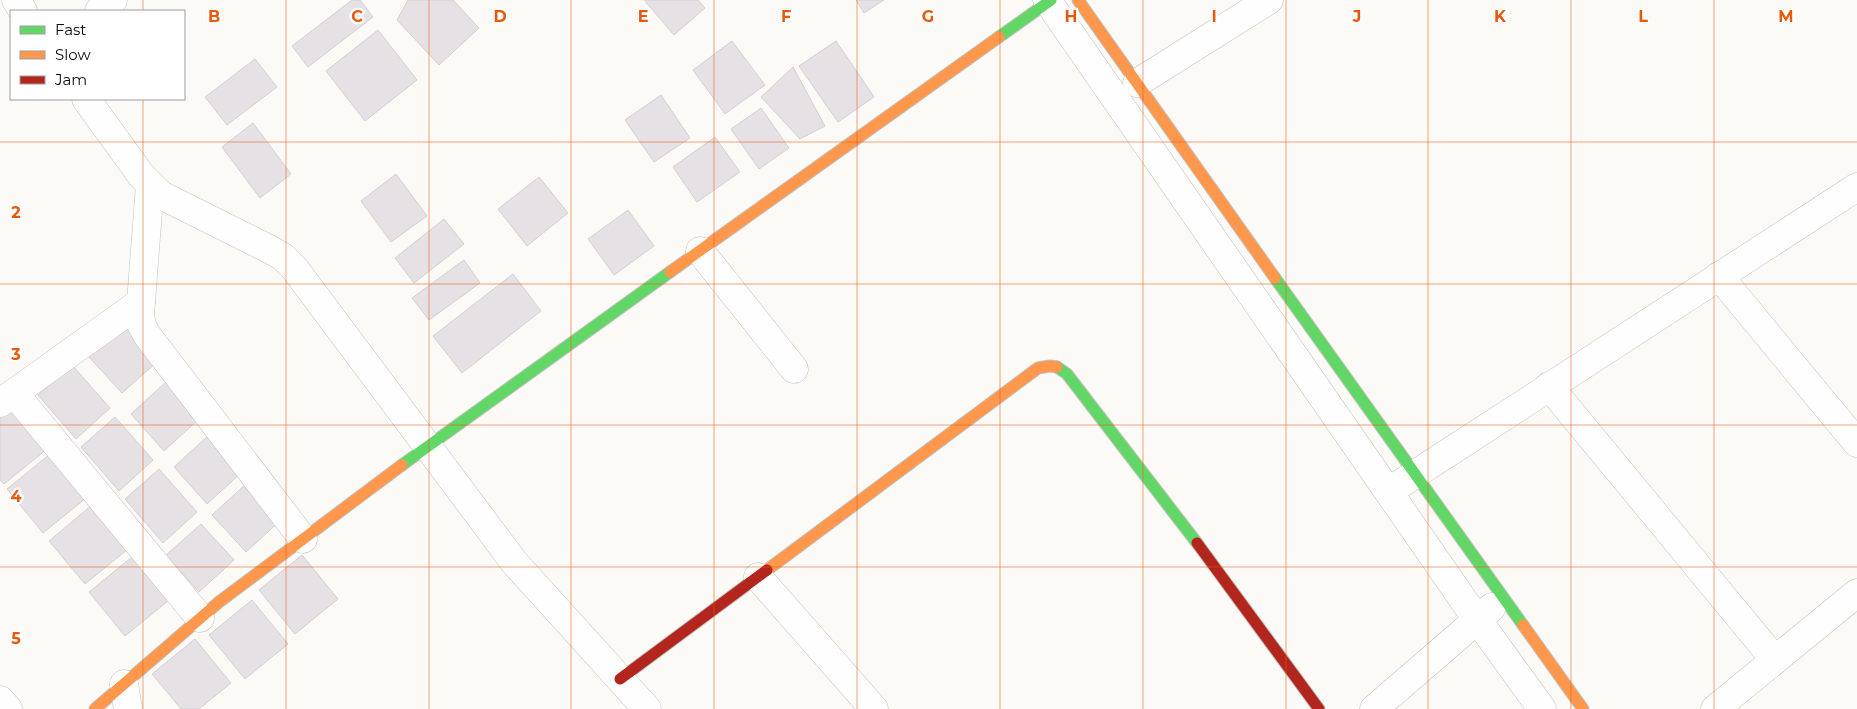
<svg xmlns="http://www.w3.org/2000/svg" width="1857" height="709" viewBox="0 0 1857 709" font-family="Montserrat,sans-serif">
<rect width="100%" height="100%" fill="#fcfaf6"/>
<g fill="#e6e1e5" stroke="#d3d0d1">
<polygon points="352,0 360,0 373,17 308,67 292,46"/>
<polygon points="408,0 453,0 479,28 439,65 397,20"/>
<polygon points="644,0 698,0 705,8 674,35"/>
<polygon points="856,0 884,0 864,13"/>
<polygon points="378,30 417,80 365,121 326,71"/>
<polygon points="732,41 765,85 725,114 693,70"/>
<polygon points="836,41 874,97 838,122 799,66"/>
<polygon points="255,59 277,87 227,125 205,97"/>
<polygon points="793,67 825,126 800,139 761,97"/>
<polygon points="661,95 690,138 654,162 625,120"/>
<polygon points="761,108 789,148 759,169 731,129"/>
<polygon points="253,123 291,174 260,198 222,147"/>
<polygon points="715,137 740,172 697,202 673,167"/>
<polygon points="396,174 427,216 391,242 361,201"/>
<polygon points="539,177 568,213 527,246 498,209"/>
<polygon points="628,210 654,246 614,275 588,239"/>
<polygon points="444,219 464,244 414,283 395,258"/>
<polygon points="464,260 480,283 429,320 412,298"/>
<polygon points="513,274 541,311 462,373 433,336"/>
<polygon points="124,325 157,362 122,393 89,357"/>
<polygon points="72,365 110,408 76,439 38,395"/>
<polygon points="166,382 199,419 164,451 131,414"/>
<polygon points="11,405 47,449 4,484 0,480 0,414"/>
<polygon points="115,417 153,460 119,491 81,447"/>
<polygon points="209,435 242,472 207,504 174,467"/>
<polygon points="50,454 86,498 43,533 7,489"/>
<polygon points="159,469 197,512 163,543 125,499"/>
<polygon points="247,483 281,520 246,552 212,515"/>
<polygon points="92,505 128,549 85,584 49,541"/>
<polygon points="201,524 234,560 199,592 166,555"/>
<polygon points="302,555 338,599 295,634 259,590"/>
<polygon points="132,557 168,601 125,636 89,592"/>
<polygon points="252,600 288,644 245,679 209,635"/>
<polygon points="195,639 231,683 199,709 181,709 152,674"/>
</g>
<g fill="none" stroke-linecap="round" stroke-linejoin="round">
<defs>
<g id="street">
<polyline points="16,0 23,11"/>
<polyline points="1047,0 1469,608 1542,709"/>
<polyline points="99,11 113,0"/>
<polyline points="1137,83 1269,0"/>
<polyline points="86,99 141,175 161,195 271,250 283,257 295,269 514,562 647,709"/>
<polyline points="150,185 140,315 142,326 147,335 303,539"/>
<polyline points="700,251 794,369"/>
<polyline points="1719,276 1857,443"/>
<polyline points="1549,386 1775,660"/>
<polyline points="14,393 200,618"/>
<polyline points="0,403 141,302"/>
<polyline points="1394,488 1857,187"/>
<polyline points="758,577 874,709"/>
<polyline points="124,684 128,709"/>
<polyline points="0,700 8,709"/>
<polyline points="1374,709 1492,607"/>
<polyline points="1715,709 1857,593"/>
</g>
<g id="fast">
<polyline points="999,37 1051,0"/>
<polyline points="1275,278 1523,625"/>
<polyline points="1057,367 1067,374 1197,543"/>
<polyline points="402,465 670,272"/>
</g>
<g id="slow">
<polyline points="1078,0 1275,278"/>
<polyline points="670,272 999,37"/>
<polyline points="767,570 1038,368 1050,366 1057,367"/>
<polyline points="1523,625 1583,709"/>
<polyline points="95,709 219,602 402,465"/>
</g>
<g id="jam">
<polyline points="1197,543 1319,709"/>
<polyline points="620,679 767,570"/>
</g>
</defs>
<use href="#street" stroke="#c3c1bd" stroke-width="29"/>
<use href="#fast" stroke="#c3c1bd" stroke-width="13"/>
<use href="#slow" stroke="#c3c1bd" stroke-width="13"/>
<use href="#jam" stroke="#c3c1bd" stroke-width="13"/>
<use href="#street" stroke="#fffefe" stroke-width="28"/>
<use href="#fast" stroke="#63d668" stroke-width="11"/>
<use href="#slow" stroke="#ff974d" stroke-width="11"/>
<use href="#jam" stroke="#b3261e" stroke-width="11"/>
</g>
<path fill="none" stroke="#e8590c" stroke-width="1" stroke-opacity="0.55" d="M143,0V11M286,0V709M429,0V709M571,0V709M714,0V709M857,0V709M1000,0V709M1143,0V709M1286,0V709M1428,0V709M1571,0V709M1714,0V709M143,99V709M0,142H1857M0,284H1857M0,425H1857M0,567H1857"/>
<g font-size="16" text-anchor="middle" font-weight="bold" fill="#e8590c" stroke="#fff" stroke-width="4.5" stroke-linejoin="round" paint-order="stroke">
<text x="214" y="22">B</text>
<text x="357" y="22">C</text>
<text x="500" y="22">D</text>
<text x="643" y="22">E</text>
<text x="786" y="22">F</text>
<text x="928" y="22">G</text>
<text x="1071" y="22">H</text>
<text x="1214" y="22">I</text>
<text x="1357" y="22">J</text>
<text x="1500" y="22">K</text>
<text x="1643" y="22">L</text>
<text x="1786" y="22">M</text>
<text x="16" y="218">2</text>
<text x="16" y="360">3</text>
<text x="16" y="502">4</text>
<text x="16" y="644">5</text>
</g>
<rect x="10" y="10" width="175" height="90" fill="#ffffff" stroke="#9e9d9c"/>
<rect x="20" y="26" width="25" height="8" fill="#63d668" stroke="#9e9d9c"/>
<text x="55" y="35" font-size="15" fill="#0d0b08">Fast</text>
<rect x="20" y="51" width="25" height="8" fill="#ff974d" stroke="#9e9d9c"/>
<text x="55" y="60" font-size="15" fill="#0d0b08">Slow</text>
<rect x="20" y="76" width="25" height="8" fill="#b3261e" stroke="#9e9d9c"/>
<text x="55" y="85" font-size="15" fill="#0d0b08">Jam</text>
</svg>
